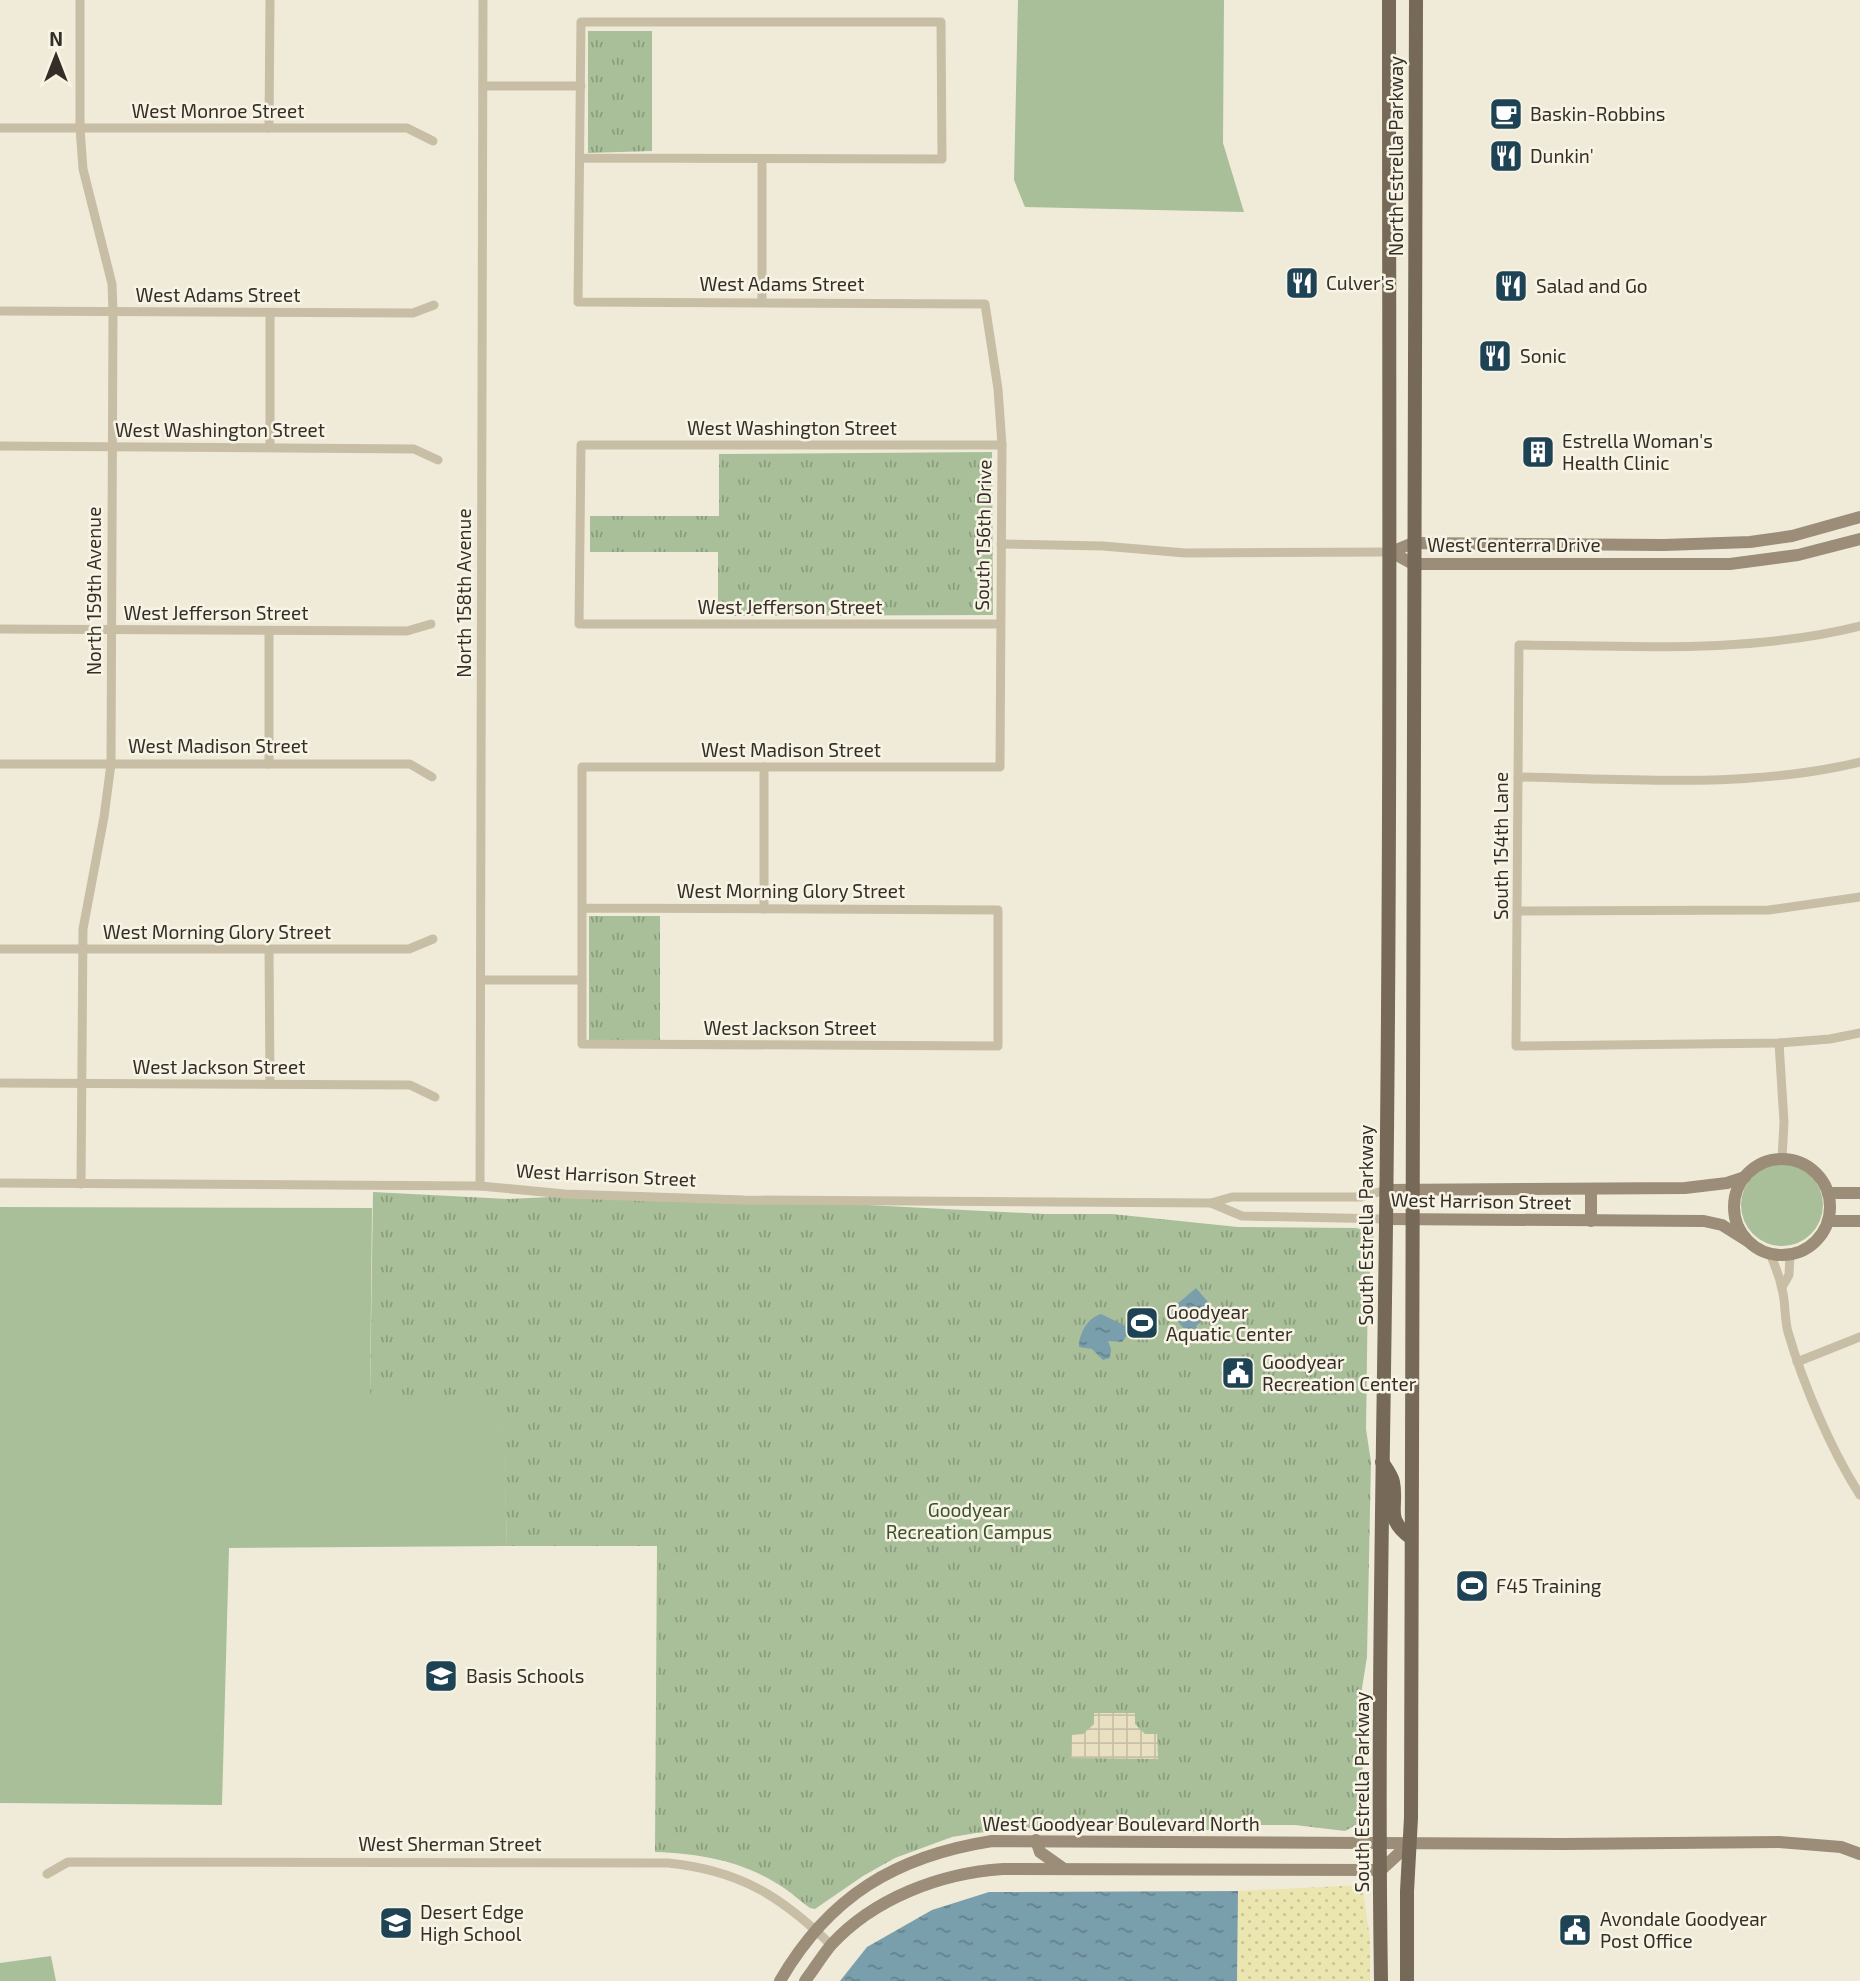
<svg xmlns="http://www.w3.org/2000/svg" width="1860" height="1981" viewBox="0 0 1860 1981" font-family="'Exo 2',sans-serif">
<defs>
<pattern id="sand-dots" width="8" height="8" patternUnits="userSpaceOnUse" patternTransform="scale(1.75)"><rect width="8" height="8" fill="#ebe5b0"/><path d="M2 2h.1M6 6h.1" fill="none" stroke="#cac597" stroke-width="1.8" stroke-linecap="round"/></pattern>
<pattern id="park-tufts" width="24" height="20" patternUnits="userSpaceOnUse" patternTransform="scale(1.75)"><rect width="24" height="20" fill="#a9bf9a"/><path d="M3 7l-1-3M5 7V3M7 7l1-3M15 17l-1-3M17 17v-4M19 17l1-3" fill="none" stroke="#8a9c7e"/></pattern>
<pattern id="plaza-grid" width="8" height="8" patternUnits="userSpaceOnUse" patternTransform="scale(1.75)"><rect width="8" height="8" fill="#e8e0c1"/><path d="M0 4h8M4 0v8" fill="none" stroke="#c8c0a6"/></pattern>
<pattern id="water-ripples" width="26" height="14" patternUnits="userSpaceOnUse" patternTransform="scale(1.75)"><rect width="26" height="14" fill="#799eac"/><path d="M2 4q2-2 4 0t4 0M15 11q2-2 4 0t4 0" fill="none" stroke="#64818c"/></pattern>
</defs>
<rect width="100%" height="100%" fill="#f0ebd9"/>
<g fill="#a9bf9a">
<polygon points="1018,0 1224,0 1223,143 1244,212 1025,207 1014,180"/>
<circle cx="1782" cy="1205" r="41"/>
<polygon points="0,1207 372,1208 370,1397 503,1397 507,1546 229,1548 222,1805 0,1803"/>
<polygon points="51,1956 56,1981 0,1981 0,1963"/>
</g>
<polygon fill="url(#sand-dots)" points="1362,1885 1370,1938 1370,1981 1237,1981 1238,1891"/>
<g fill="url(#park-tufts)">
<polygon points="588,31 652,31 652,151 588,153"/>
<polygon points="992,452 993,615 718,616 718,552 590,552 590,516 719,516 719,454"/>
<rect x="589" y="916" width="71" height="124"/>
<path d="M373,1192L508,1199L595,1195L770,1200L1045,1214H1112L1238,1227L1356,1228L1368,1231L1373,1235L1375,1243L1368,1284L1366,1429L1371,1462L1367,1657L1362,1688L1363,1811L1360,1823L1345,1831L1295,1825H1234L1197,1832L1139,1825H1059L976,1833L952,1837L895,1858L863,1876L815,1909L810,1908C801,1902 793,1894 784,1888C744,1861 703,1854 655,1852L657,1546H507L502,1397L370,1398Z"/>
</g>
<polygon fill="url(#plaza-grid)" points="1094,1713 1135,1713 1135,1724 1145,1734 1157,1734 1158,1759 1071,1758 1072,1735 1083,1734 1094,1724"/>
<g fill="url(#water-ripples)">
<polygon points="1196,1288 1215,1310 1196,1326 1198,1329 1190,1336 1169,1311"/>
<path d="M1101,1314L1132,1329L1122,1342L1108,1341L1111,1349L1110,1358L1103,1360L1092,1349L1079,1347C1079,1334 1087,1318 1101,1314Z"/>
<polygon points="1238,1891 1237,1981 840,1981 867,1947 932,1910 989,1892"/>
</g>
<g fill="none" stroke-linecap="round" stroke-linejoin="round">
<g stroke="#c8bea6" stroke-width="9">
<polyline points="80,0 80,128 83,169 112,284 113,312 111,764 104,817 83,929 81,1184"/>
<polyline points="483,86 581,86"/>
<polyline points="0,128 407,128 433,141"/>
<polyline points="269,128 270,0"/>
<polyline points="580,158 942,159 941,22 581,22 578,302 985,304 998,389 1002,445 1000,767 582,767 582,1044 998,1046 998,910 583,908"/>
<polyline points="762,159 762,301"/>
<polyline points="0,311 413,313 434,305"/>
<polyline points="0,446 414,449 438,460"/>
<polyline points="270,447 270,313"/>
<polyline points="1001,544 1103,546 1185,553 1391,552"/>
<polyline points="1000,624 579,624 581,445 1002,445"/>
<path d="M1860,626C1748,654 1633,646 1519,645L1516,1046L1779,1043L1830,1039L1860,1033"/>
<polyline points="0,629 407,631 431,624"/>
<polyline points="269,631 269,764"/>
<polyline points="0,764 410,764 432,777"/>
<path d="M1518,777C1632,779 1749,789 1860,762"/>
<polyline points="764,909 764,767"/>
<polyline points="1519,911 1769,910 1860,897"/>
<polyline points="0,949 409,949 433,939"/>
<polyline points="269,949 270,1084"/>
<polyline points="481,980 582,980"/>
<polyline points="1779,1043 1784,1122 1782,1159"/>
<polyline points="0,1083 410,1085 435,1097"/>
<polyline points="0,1183 480,1186 565,1194 744,1200 1211,1203 1232,1197 1361,1197 1386,1190"/>
<polyline points="480,1186 483,0"/>
<polyline points="1211,1203 1242,1216 1386,1219"/>
<path d="M1770,1254C1774,1263 1780,1279 1782,1289C1786,1303 1784,1318 1788,1332C1803,1384 1831,1450 1860,1495"/>
<polyline points="1782,1287 1789,1275 1790,1254"/>
<polyline points="1797,1362 1860,1337"/>
<path d="M47,1874L68,1862L668,1863C739,1870 781,1896 831,1945"/>
</g>
<g stroke="#9b8d77" stroke-width="12">
<polyline points="1391,552 1413,564 1730,564 1798,555 1860,539"/>
<polyline points="1391,552 1413,543 1664,545 1750,542 1792,536 1860,517"/>
<circle cx="1782" cy="1207" r="48"/>
<polyline points="1386,1190 1685,1188 1727,1183 1745,1177"/>
<polyline points="1828,1193 1860,1193"/>
<polyline points="1386,1219 1704,1221 1722,1225 1749,1242"/>
<polyline points="1591,1221 1591,1189"/>
<polyline points="1828,1221 1860,1221"/>
<polyline points="1036,1840 1040,1852 1064,1869"/>
<path d="M780,1981C829,1896 896,1856 992,1841L1563,1844L1779,1842L1841,1847L1860,1854"/>
<path d="M805,1981C814,1969 822,1956 831,1945C874,1898 941,1873 1003,1869L1381,1870L1410,1843"/>
</g>
<g stroke="#766958" stroke-width="14">
<path d="M1382,1462C1386,1468 1392,1476 1393,1482C1398,1509 1384,1518 1411,1538"/>
<path d="M1381,1981C1377,1729 1383,1477 1386,1224C1391,816 1389,408 1389,0"/>
<polyline points="1407,1981 1407,1891 1411,1818 1416,0"/>
</g>
</g>
<defs>
<symbol id="cafe-square" viewBox="-11 -11 22 22"><rect x="-9" y="-9" width="18" height="18" rx="4" fill="#1e4354" stroke="#f8f4e5"/><path d="M-5.5-4.5H6V0H3Q3 3.5 0 3.5H-2.5Q-5.5 3.5-5.5 0ZM3-3.2v2h1.7v-2ZM-6 4.5H4V6H-6Z" fill="#fff"/></symbol>
<symbol id="restaurant-square" viewBox="-11 -11 22 22"><rect x="-9" y="-9" width="18" height="18" rx="4" fill="#1e4354" stroke="#f8f4e5"/><path d="M-5-6h1v4h1v-4h1v4h1v-4h1v5L-1.5 .5V6h-2V.5L-5-1ZM5-6V6H3V1.5H1.5Q1.5-4 5-6Z" fill="#fff"/></symbol>
<symbol id="building-square" viewBox="-11 -11 22 22"><rect x="-9" y="-9" width="18" height="18" rx="4" fill="#1e4354" stroke="#f8f4e5"/><path d="M-4-6H4V6H1V3H-1V6H-4ZM-2.5-4.3h1.7v1.8h-1.7ZM.8-4.3h1.7v1.8H.8ZM-2.5-1h1.7V.8h-1.7ZM.8-1h1.7V.8H.8Z" fill="#fff"/></symbol>
<symbol id="stadium-square" viewBox="-11 -11 22 22"><rect x="-9" y="-9" width="18" height="18" rx="4" fill="#1e4354" stroke="#f8f4e5"/><path d="M0-5a6.5 5 0 1 0 0 10a6.5 5 0 1 0 0-10ZM-3.5-1.8h7v3.6h-7Z" fill="#fff"/></symbol>
<symbol id="civic-square" viewBox="-11 -11 22 22"><rect x="-9" y="-9" width="18" height="18" rx="4" fill="#1e4354" stroke="#f8f4e5"/><path d="M-.6-6.5H3V-4.5H.6V-3L4-1V1h2V6H-6V1h2V-1L-.6-3ZM-1.2 2.5V6h2.4V2.5Z" fill="#fff"/></symbol>
<symbol id="school-square" viewBox="-11 -11 22 22"><rect x="-9" y="-9" width="18" height="18" rx="4" fill="#1e4354" stroke="#f8f4e5"/><path d="M0-5L7-2L0 1L-7-2ZM-4 1L0 2.5L4 1V4Q0 6-4 4Z" fill="#fff"/></symbol>
</defs>
<g fill-rule="evenodd">
<use href="#cafe-square" x="1487" y="95" width="38" height="38"/>
<use href="#restaurant-square" x="1487" y="137" width="38" height="38"/>
<use href="#restaurant-square" x="1283" y="264" width="38" height="38"/>
<use href="#restaurant-square" x="1492" y="267" width="38" height="38"/>
<use href="#restaurant-square" x="1476" y="337" width="38" height="38"/>
<use href="#building-square" x="1519" y="433" width="38" height="38"/>
<use href="#stadium-square" x="1123" y="1304" width="38" height="38"/>
<use href="#civic-square" x="1219" y="1354" width="38" height="38"/>
<use href="#stadium-square" x="1453" y="1567" width="38" height="38"/>
<use href="#school-square" x="422" y="1657" width="38" height="38"/>
<use href="#school-square" x="377" y="1904" width="38" height="38"/>
<use href="#civic-square" x="1556" y="1911" width="38" height="38"/>
</g>
<g text-anchor="middle" stroke-width="5" stroke-linejoin="round" paint-order="stroke">
<g font-size="19" fill="#342e27" stroke="#f8f4e5">
<text x="218" y="118">West Monroe Street</text>
<text transform="translate(1396 156) rotate(-90)" y="7">North Estrella Parkway</text>
<text x="782" y="291">West Adams Street</text>
<text x="218" y="302">West Adams Street</text>
<text x="792" y="435">West Washington Street</text>
<text x="220" y="437">West Washington Street</text>
<text transform="translate(983 535) rotate(-89)" y="7">South 156th Drive</text>
<text x="1514" y="552">West Centerra Drive</text>
<text transform="translate(94 591) rotate(-90)" y="7">North 159th Avenue</text>
<text transform="translate(464 593) rotate(-90)" y="7">North 158th Avenue</text>
<text x="790" y="614">West Jefferson Street</text>
<text x="216" y="620">West Jefferson Street</text>
<text x="218" y="753">West Madison Street</text>
<text x="791" y="757">West Madison Street</text>
<text transform="translate(1501 846) rotate(-90)" y="7">South 154th Lane</text>
<text x="791" y="898">West Morning Glory Street</text>
<text x="217" y="939">West Morning Glory Street</text>
<text x="790" y="1035">West Jackson Street</text>
<text x="219" y="1074">West Jackson Street</text>
<text transform="translate(606 1175) rotate(3)" y="7">West Harrison Street</text>
<text transform="translate(1481 1201) rotate(1)" y="7">West Harrison Street</text>
<text transform="translate(1366 1225) rotate(-90)" y="7">South Estrella Parkway</text>
<text transform="translate(1362 1792) rotate(-90)" y="7">South Estrella Parkway</text>
<text x="1121" y="1831">West Goodyear Boulevard North</text>
<text x="450" y="1851">West Sherman Street</text>
</g>
<g font-size="19" fill="#342e27" stroke="#f8f4e5" text-anchor="start">
<text x="1530" y="121">Baskin-Robbins</text>
<text x="1530" y="163">Dunkin'</text>
<text x="1326" y="290">Culver's</text>
<text x="1536" y="293">Salad and Go</text>
<text x="1520" y="363">Sonic</text>
<text x="1562" y="448">Estrella Woman's<tspan x="1562" dy="22">Health Clinic</tspan></text>
<text x="1166" y="1319">Goodyear<tspan x="1166" dy="22">Aquatic Center</tspan></text>
<text x="1262" y="1369">Goodyear<tspan x="1262" dy="22">Recreation Center</tspan></text>
<text x="1496" y="1593">F45 Training</text>
<text x="466" y="1683">Basis Schools</text>
<text x="420" y="1919">Desert Edge<tspan x="420" dy="22">High School</tspan></text>
<text x="1600" y="1926">Avondale Goodyear<tspan x="1600" dy="22">Post Office</tspan></text>
</g>
<g font-size="19" fill="#3a512b" stroke="#f8f4e5">
<text x="969" y="1517">Goodyear<tspan x="969" dy="22">Recreation Campus</tspan></text>
</g>
</g>
<g transform="translate(56 56)" stroke="#f8f4e5" stroke-width="5" paint-order="stroke">
<path d="M0-5L12 26L0 18L-12 26Z" fill="#342e27"/>
<text y="-10" font-size="19" font-weight="bold" text-anchor="middle" fill="#342e27">N</text>
</g>
</svg>
